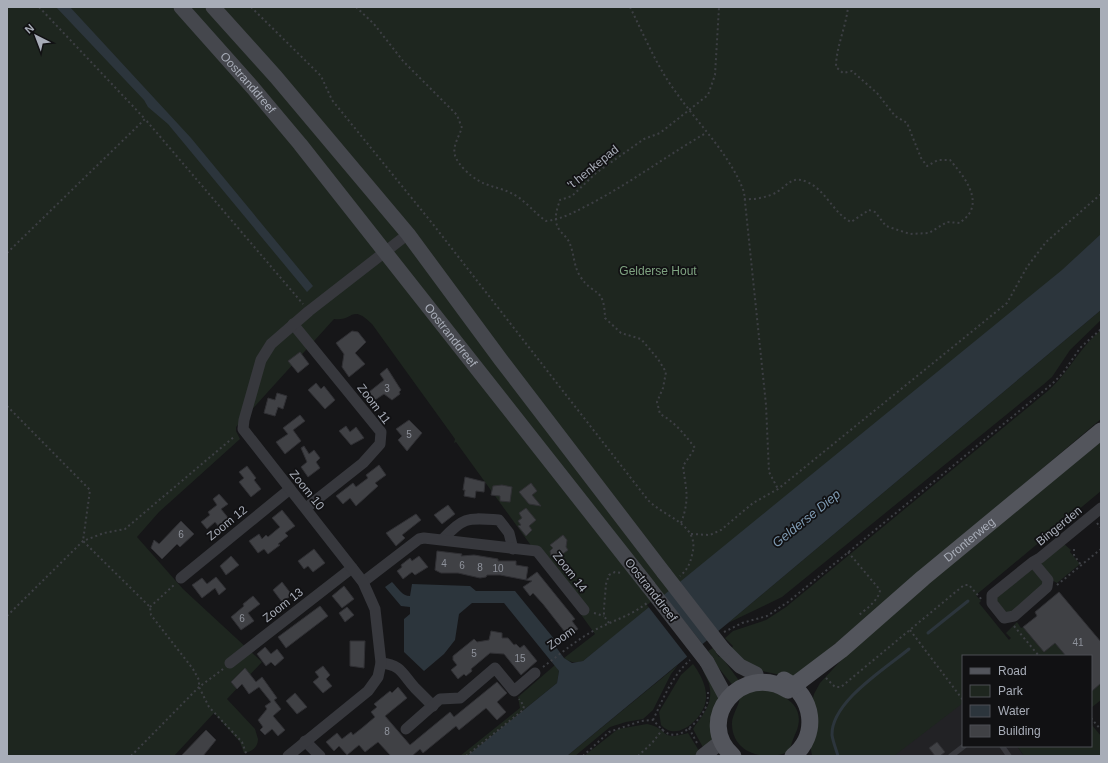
<svg xmlns="http://www.w3.org/2000/svg" width="1108" height="763" viewBox="0 0 1108 763" font-family="Arial,sans-serif">
<rect width="100%" height="100%" fill="#161618"/>
<polygon fill="#222225" points="963,697 963,746 1017,746 1024,756 885,756"/>
<g fill="#1e261f">
<path d="M7,7H1101V249L583,661C575,663 571,663 564,658L595,634L456,442L454,443L455,439L372,324C351,303 353,322 334,319L236,427V431L240,439L159,512L137,537L183,589L262,662L227,699L255,729L258,739C258,747 252,752 244,753L240,742L214,713L174,756H7Z"/>
<polygon points="1101,310 1101,320 1070,350 1052,377 1044,384 782,597 728,623"/>
<path d="M1101,330V419L797,676H785L752,669L731,649L733,646L725,638L733,631L766,620L786,607L1049,390C1069,372 1079,348 1101,330Z"/>
<polygon points="1101,439 1101,491 976,595 981,601 979,603 1009,640 1011,638 1006,633 1017,622 1021,628 1023,627 1044,652 1055,643 1066,656 963,656 963,703 894,756 812,756 810,744 812,702 814,694 820,683 857,643"/>
<path d="M1064,544L1071,550L1070,552L1080,564L1057,583C1050,580 1042,570 1040,563Z"/>
<polygon points="1030,570 1033,570 1045,583 1011,614 1008,614 996,601 997,597"/>
<polygon points="713,648 719,657 721,656 740,682 734,687 714,662 715,661 708,651"/>
<path d="M693,664C701,675 709,690 705,704C700,721 676,742 661,725L659,712L681,675Z"/>
<polygon points="555,665 559,671 557,683 467,756 460,756 520,708 518,697"/>
<polygon points="678,665 671,674 653,710 643,719 626,722 610,727 575,756 567,756"/>
<path d="M702,667L719,697L712,742L705,751L693,729C703,714 714,704 709,684C707,678 703,672 702,667Z"/>
<polygon points="1101,683 1101,700 1091,708 1091,692"/>
<path d="M762,688C781,694 806,703 797,730C794,737 791,743 790,751C768,762 733,755 732,725C731,715 740,706 740,695Z"/>
<path d="M647,724C670,728 658,742 688,733L701,754L698,756H584L618,729Z"/>
<polygon points="1091,724 1101,736 1101,756 1024,756 1017,746 1091,746"/>
</g>
<g fill="#2c353c">
<polygon points="56,7 70,7 191,138 313,286 307,292 168,124 148,107 144,100"/>
<path d="M1101,234V310L728,623L567,756H467L557,683L559,671L504,603H472L459,614L455,640L444,654L424,671L404,652V619L410,614V607L401,606L385,587L392,582C398,588 402,596 410,596L412,584L470,586L476,591H515L555,640L553,643L564,658L572,663L583,661L1062,270Z"/>
</g>
<polygon fill="#161618" points="662,593 704,646 689,659 647,605"/>
<g fill="none" stroke-linecap="round" stroke-linejoin="round">
<g stroke="#2c353c" stroke-width="3">
<polyline points="928,633 968,601"/>
<path d="M838,756C836,749 833,742 832,735C831,702 886,668 909,649"/>
</g>
</g>
<g fill="#404145" stroke="#303034">
<polygon points="352,331 358,332 366,342 355,353 365,364 349,377 342,367 344,354 336,343"/>
<polygon points="300,352 309,364 298,373 288,361"/>
<polygon points="387,368 401,390 399,392 400,394 392,400 384,394 375,400 369,392 384,380 380,374"/>
<polygon points="316,383 321,389 324,386 335,400 325,409 308,390"/>
<polygon points="277,393 287,396 283,409 278,407 275,416 264,413 268,398 275,400"/>
<polygon points="300,415 305,421 293,430 301,441 285,454 276,442 288,434 283,428"/>
<polygon points="409,420 422,433 407,451 398,440 402,436 396,429"/>
<polygon points="346,426 350,432 356,427 364,438 351,445 339,431"/>
<polygon points="304,446 309,454 314,450 320,458 316,462 320,468 308,477 301,467 307,462 301,448"/>
<polygon points="379,465 386,475 375,483 378,486 356,506 350,498 343,504 336,496 353,483 356,487 368,478 366,475"/>
<polygon points="247,466 256,478 254,480 261,489 251,497 239,482 244,478 239,472"/>
<polygon points="465,477 485,482 484,492 476,491 475,498 464,496 465,490 463,490"/>
<polygon points="531,483 537,491 532,495 541,506 529,504 519,492"/>
<polygon points="502,485 512,487 510,502 500,501 500,496 491,495 493,486"/>
<polygon points="219,494 228,504 221,509 229,519 219,527 215,522 207,529 201,522 210,515 208,512 217,505 213,499"/>
<polygon points="448,505 455,514 442,524 434,515"/>
<polygon points="526,508 536,520 529,526 532,530 526,536 518,526 521,525 518,521 522,518 519,513"/>
<polygon points="282,510 295,526 285,533 288,536 278,544 280,545 268,554 264,549 258,553 249,541 259,534 262,539 266,535 268,537 280,527 272,518"/>
<polygon points="416,514 421,520 402,535 405,538 396,546 386,533"/>
<polygon points="181,521 194,534 180,547 177,544 162,559 151,548 154,540 159,544"/>
<polygon points="563,535 567,540 566,547 568,550 556,559 551,556 550,551 553,548 550,545"/>
<polygon points="314,549 325,563 313,572 308,566 304,569 298,561"/>
<polygon points="437,551 462,554 461,556 474,555 498,559 498,561 516,561 516,565 528,567 526,580 500,575 487,575 486,577 480,578 458,573 441,573 435,570"/>
<polygon points="231,556 239,565 226,575 220,566"/>
<polygon points="419,556 428,567 415,575 412,572 403,579 397,571 402,567 401,565 410,558 412,561"/>
<polygon points="537,572 575,619 572,621 578,629 568,636 543,604 533,593 530,596 523,587 532,581 526,580"/>
<polygon points="216,577 226,589 219,595 215,588 202,598 192,585 202,578 207,584"/>
<polygon points="282,582 292,595 282,602 273,590"/>
<polygon points="344,586 354,599 342,608 332,596"/>
<polygon points="1059,592 1101,642 1101,683 1091,692 1091,656 1066,656 1055,643 1044,652 1023,627 1037,616 1035,612"/>
<polygon points="253,596 260,604 248,613 254,621 241,630 231,617 244,606 243,604"/>
<polygon points="320,606 328,616 286,648 278,637"/>
<polygon points="347,607 354,615 345,622 339,613"/>
<polygon points="491,631 502,633 502,638 508,638 514,645 516,644 520,648 524,645 537,661 521,675 504,654 490,653 471,669 472,671 466,676 464,674 458,679 451,670 457,665 453,660 453,656 474,639 477,642 489,640"/>
<polygon points="350,641 365,641 364,668 350,666"/>
<polygon points="265,647 271,654 277,649 284,658 275,666 271,662 266,666 257,654"/>
<polygon points="323,666 330,675 326,679 332,686 323,693 313,682 319,677 315,672"/>
<polygon points="245,668 256,682 262,677 277,698 274,700 281,709 273,716 285,730 278,736 272,729 265,735 260,730 263,727 258,720 267,709 265,706 271,702 259,687 249,694 242,684 237,689 231,682"/>
<polygon points="497,682 507,693 497,702 506,712 497,720 486,708 459,730 456,726 423,753 420,749 412,756 391,756 378,742 365,752 359,745 347,755 339,746 334,751 326,742 337,733 342,739 351,732 353,735 362,728 375,717 371,712 377,707 374,704 390,691 392,693 398,687 407,698 385,716 410,745 450,712 454,717"/>
<polygon points="295,693 307,707 297,714 286,701"/>
<polygon points="206,730 216,740 203,756 181,756"/>
<polygon points="937,742 945,752 940,756 935,756 929,748"/>
</g>
<g fill="none" stroke-linecap="round" stroke-linejoin="round">
<g stroke="#3d3f44" stroke-width="2" stroke-dasharray="2 3" stroke-linecap="butt">
<polyline points="39,7 145,119"/>
<path d="M251,7L321,76L332,100L432,223L648,500C665,518 701,524 692,555C690,564 687,570 680,576"/>
<path d="M356,7L374,24L403,61L457,115L462,128C454,147 449,153 464,169C484,190 498,184 518,197C528,204 536,214 546,221C564,219 578,210 594,202C633,181 668,155 706,133"/>
<path d="M630,7C644,35 656,65 675,91C698,124 730,154 744,192L766,405L769,472L778,489"/>
<polyline points="665,7 705,7"/>
<path d="M744,199C754,200 769,197 777,192C788,185 792,175 807,182C826,190 833,213 851,222L869,210L875,212L886,226L910,234L929,233L947,222L960,223C963,220 967,217 969,214C981,196 961,173 950,160H938L927,166L921,158L907,123L895,116L877,93L852,71L843,73L836,67C836,47 846,27 848,7"/>
<polyline points="7,253 145,119 303,304"/>
<polyline points="7,406 90,490 83,541 150,607 151,615 193,669 199,680 199,687 209,707 242,742 247,756"/>
<path d="M681,523C690,499 686,490 683,466L695,448C685,435 675,422 660,414L657,402L663,388L666,372L658,359L641,339L621,333L605,318C604,285 594,298 580,276C574,267 574,254 570,244C567,235 557,232 556,221C555,214 558,206 560,200L572,196L596,173L644,139L660,133L708,95L715,75L719,7"/>
<polyline points="1097,523 1101,528"/>
<polyline points="691,534 710,535 721,530 753,503 778,489 1007,303 1027,267 1046,242 1101,194"/>
<polyline points="1074,549 1074,555 1081,565"/>
<path d="M848,552L880,590C879,600 866,609 859,615"/>
<polyline points="1057,585 1101,549"/>
<polyline points="150,607 174,585"/>
<polyline points="594,613 604,616"/>
<polyline points="7,616 83,541 104,533 125,529 235,436"/>
<polyline points="609,623 604,616 604,608 606,584 609,575 615,572 622,573"/>
<polyline points="1014,626 1039,656"/>
<polyline points="910,630 963,700"/>
<polyline points="724,632 742,623 767,616 788,602 1052,384 1063,373 1080,348 1101,329"/>
<path d="M543,667C559,655 575,641 593,631C611,621 631,616 647,603"/>
<polyline points="826,678 835,687 841,687 964,585 969,585 982,600"/>
<polyline points="1091,718 1101,730"/>
<path d="M653,720C663,699 672,676 690,660"/>
<polyline points="689,728 698,745"/>
<polyline points="131,756 199,687 223,669"/>
<polyline points="466,756 523,710 524,706 519,699"/>
<path d="M583,756L609,732L641,721L653,720C657,724 663,732 669,734C683,739 700,719 705,709C708,703 708,697 708,690"/>
<polyline points="638,756 652,743 663,729"/>
</g>
<g stroke="#37383d" stroke-width="5.5">
<polyline points="1002,746 1009,756"/>
<polyline points="951,756 964,746"/>
</g>
<g stroke="#37383d" stroke-width="11">
<polyline points="293,324 381,432 380,444 363,463 306,508"/>
<path d="M443,539C464,516 468,518 499,520L509,533L513,549"/>
<polyline points="1033,562 1048,580 1047,587 1014,616 1004,618 992,603 992,595 1033,562 1040,558 1101,508"/>
<polyline points="181,578 290,489"/>
<polyline points="363,582 419,539 424,538 537,551 584,610"/>
<polyline points="230,663 352,568"/>
<path d="M381,663C402,665 402,674 415,688C421,694 427,700 433,706"/>
<polyline points="406,729 440,699 460,698 495,668 514,691 535,673"/>
<polyline points="305,741 320,756"/>
<polyline points="288,756 368,691 378,677 381,663 375,609 363,582 243,429 244,420 261,360 271,344 309,311 408,234"/>
</g>
<g stroke="#45474d" stroke-width="15">
<path id="s1" d="M181,7L253,88L300,144L648,586"/>
<polyline points="213,7 276,77 408,234 501,360 664,573"/>
<polyline points="723,649 740,666 756,674"/>
<polyline points="707,662 727,699"/>
<polyline points="703,756 722,741"/>
</g>
<g stroke="#53555c" stroke-width="17">
<path d="M784,680C814,696 819,735 793,756"/>
<path id="s2" d="M733,756C693,720 742,661 788,690L841,650L923,578L1101,431"/>
</g>
<g stroke="#45474d" stroke-width="15">
<polyline points="664,573 723,649"/>
<polyline points="648,586 707,662"/>
</g>
</g>
<g text-anchor="middle" stroke-width="3.5" stroke-linejoin="round" paint-order="stroke">
<g font-size="10" fill="#8e929b">
<text x="387" y="392">3</text>
<text x="409" y="438">5</text>
<text x="181" y="538">6</text>
<text x="444" y="567">4</text>
<text x="462" y="569">6</text>
<text x="480" y="571">8</text>
<text x="498" y="572">10</text>
<text x="242" y="622">6</text>
<text x="1078" y="646">41</text>
<text x="474" y="657">5</text>
<text x="520" y="662">15</text>
<text x="387" y="735">8</text>
</g>
<g font-size="12" fill="#a8adb8" stroke="#111113">
<text dy="4" stroke="none"><textPath href="#s1" startOffset="101">Oostranddreef</textPath></text>
<text transform="translate(593 167) rotate(-39)" y="4">'t henkepad</text>
<text dy="4" stroke="none"><textPath href="#s1" startOffset="425">Oostranddreef</textPath></text>
<text transform="translate(374 404) rotate(53)" y="4">Zoom 11</text>
<text transform="translate(307 490) rotate(51)" y="4">Zoom 10</text>
<text transform="translate(227 523) rotate(-39)" y="4">Zoom 12</text>
<text transform="translate(1059 526) rotate(-39)" y="4">Bingerden</text>
<text dy="4" stroke="none"><textPath href="#s2" startOffset="366">Dronterweg</textPath></text>
<text transform="translate(570 572) rotate(52)" y="4">Zoom 14</text>
<text transform="translate(651 590) rotate(52)" y="4">Oostranddreef</text>
<text transform="translate(283 605) rotate(-38)" y="4">Zoom 13</text>
<text transform="translate(561 638) rotate(-35)" y="4">Zoom</text>
</g>
<g font-size="12" fill="#7fa381" stroke="#111113">
<text x="658" y="275">Gelderse Hout</text>
</g>
<g font-size="13" font-style="italic" fill="#7f9bb3" stroke="#111113">
<text transform="translate(806 518) rotate(-39)" y="5">Gelderse Diep</text>
</g>
</g>
<rect width="1108" height="763" fill="none" stroke="#a8adb8" stroke-width="16"/>
<rect x="962" y="655" width="130" height="92" fill="#111113" stroke="#4d4f55"/>
<rect x="970" y="668" width="20" height="6" fill="#53555c" stroke="#4d4f55"/>
<text x="998" y="675" font-size="12" fill="#a8adb8">Road</text>
<rect x="970" y="685" width="20" height="12" fill="#1e261f" stroke="#4d4f55"/>
<text x="998" y="695" font-size="12" fill="#a8adb8">Park</text>
<rect x="970" y="705" width="20" height="12" fill="#2c353c" stroke="#4d4f55"/>
<text x="998" y="715" font-size="12" fill="#a8adb8">Water</text>
<rect x="970" y="725" width="20" height="12" fill="#404145" stroke="#4d4f55"/>
<text x="998" y="735" font-size="12" fill="#a8adb8">Building</text>
<g transform="translate(36 36) rotate(318)" stroke="#111113" stroke-width="3" paint-order="stroke">
<path d="M0-3L7 15L0 10L-7 15Z" fill="#a8adb8"/>
<text y="-6" font-size="11" font-weight="bold" text-anchor="middle" fill="#a8adb8">N</text>
</g>
</svg>
